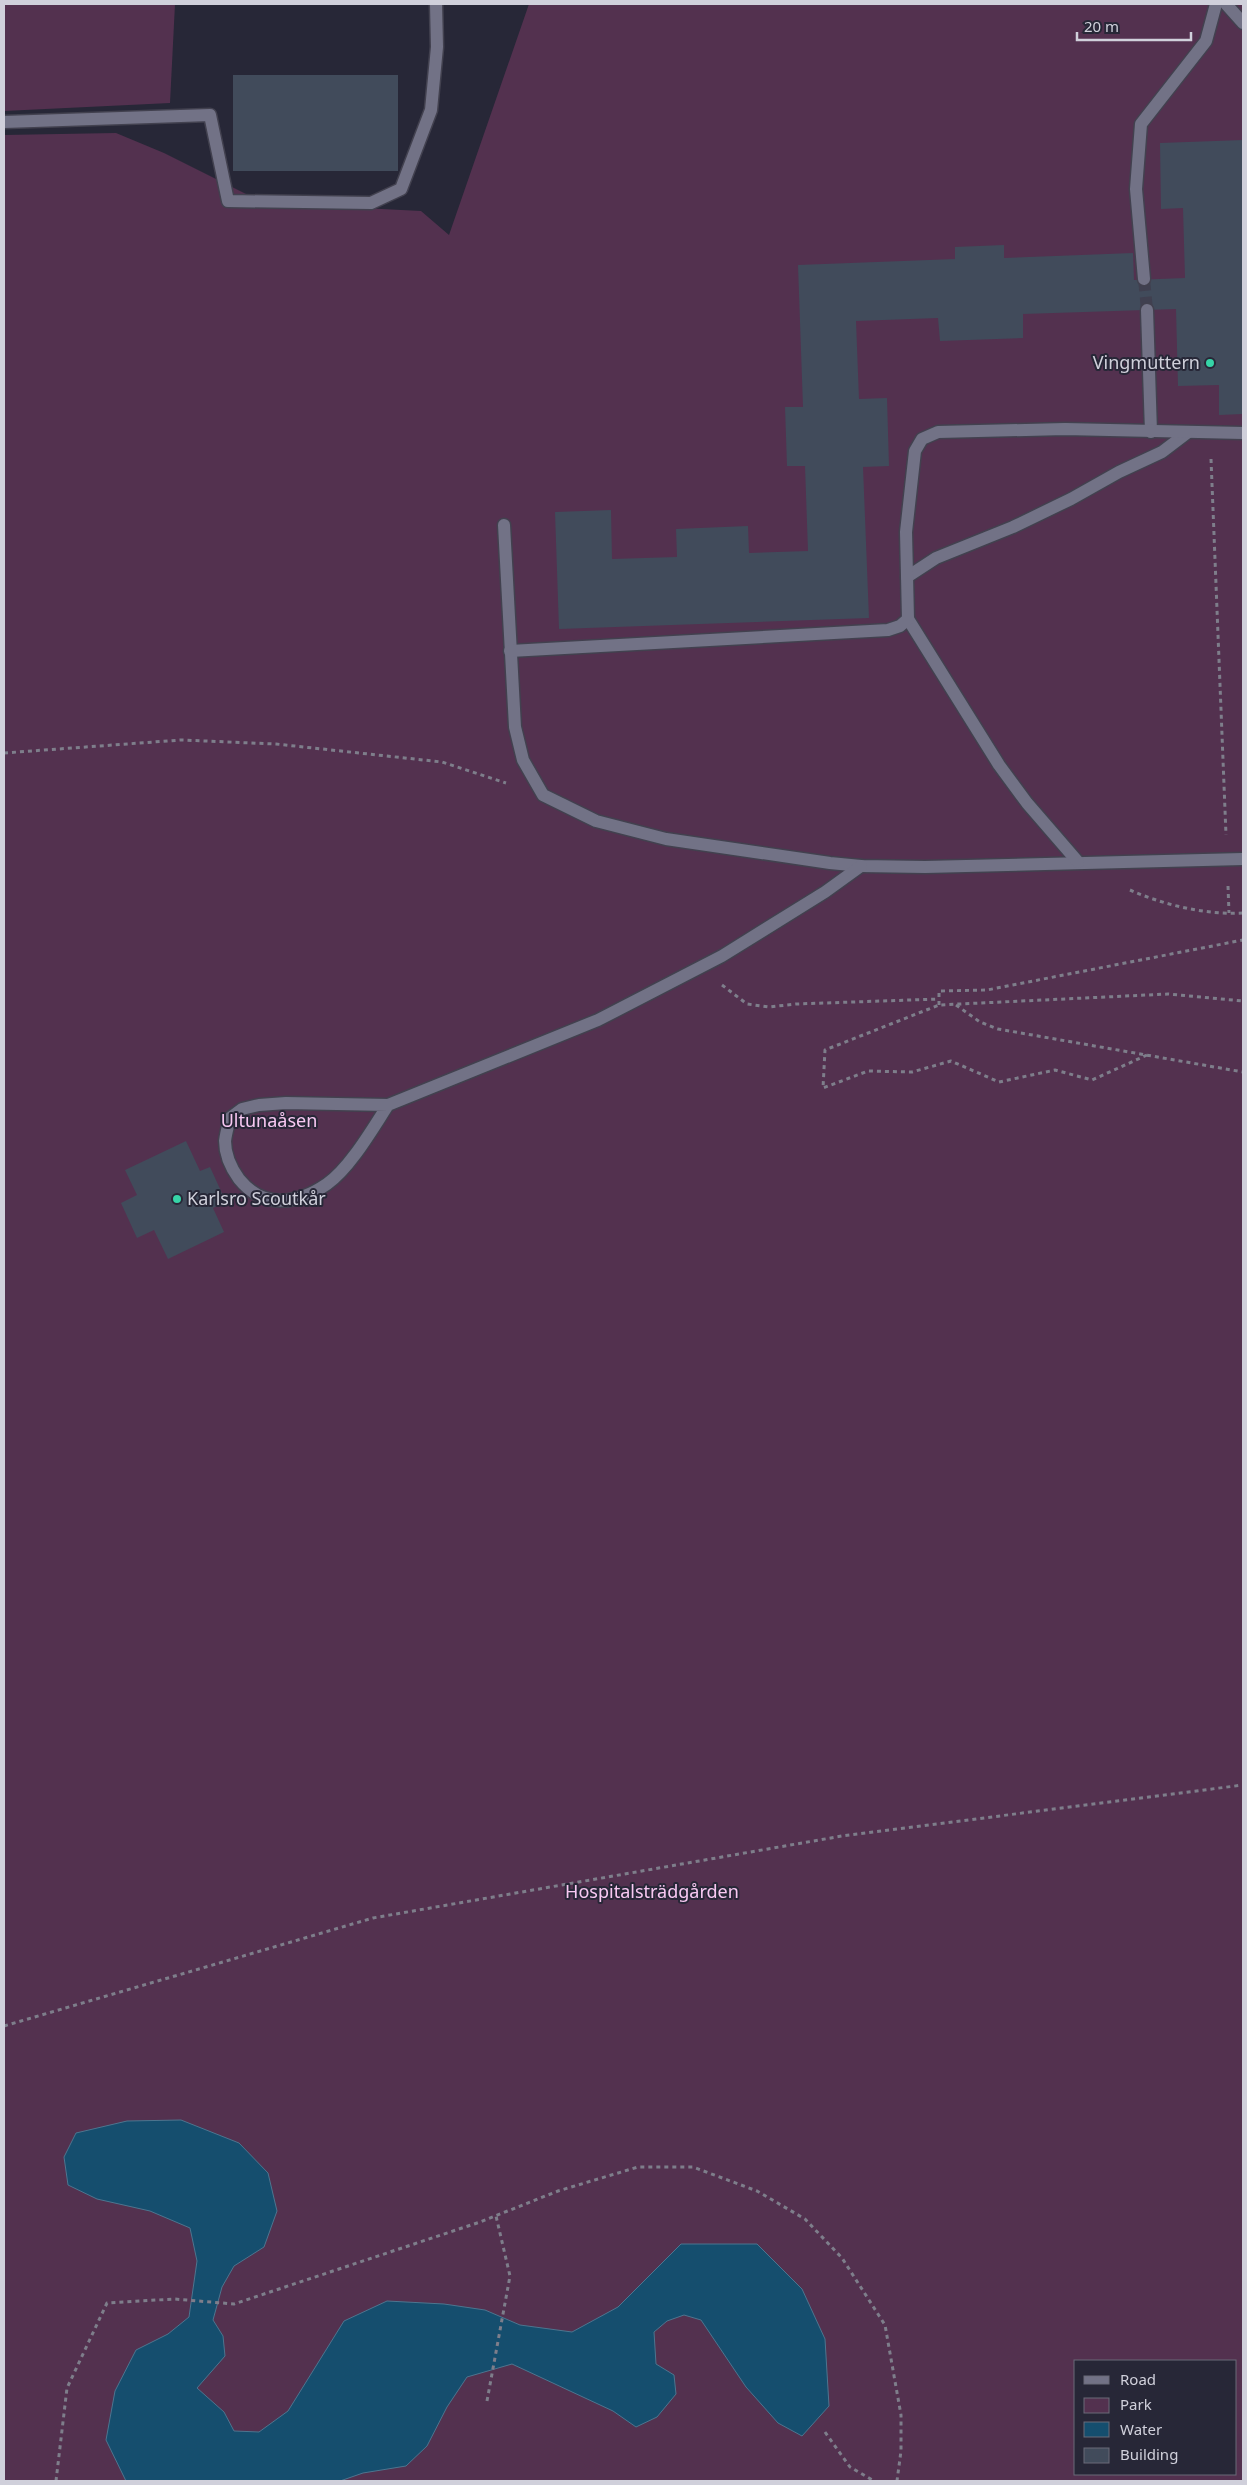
<svg xmlns="http://www.w3.org/2000/svg" width="1247" height="2485" viewBox="0 0 1247 2485" font-family="'Noto Sans',sans-serif">
<rect width="100%" height="100%" fill="#272737"/>
<g fill="#53314f" fill-rule="evenodd">
<polygon points="4,4 175,4 170,103 4,111"/>
<path d="M529,4H1243V2481H4V135L116,133L164,153L264,203L421,211L449,235ZM1076,2361H1236V2474H1076Z"/>
</g>
<polygon fill="#154e6e" stroke="#4d758f" points="181,2120 239,2143 268,2173 277,2211 264,2247 234,2266 222,2287 213,2320 223,2336 225,2356 197,2388 224,2412 234,2431 259,2432 288,2411 344,2321 387,2301 444,2304 485,2310 520,2325 572,2332 618,2307 681,2244 757,2244 802,2289 825,2339 829,2406 802,2436 778,2423 746,2387 701,2320 684,2315 667,2321 654,2332 656,2364 674,2375 676,2394 657,2417 636,2427 613,2411 512,2364 467,2377 447,2407 427,2446 406,2466 363,2473 340,2481 126,2481 106,2440 115,2391 136,2350 168,2334 189,2317 197,2261 190,2228 150,2211 97,2199 68,2185 64,2157 76,2133 127,2121"/>
<g fill="#414b5b">
<rect x="233" y="75" width="165" height="96"/>
<polygon points="1243,140 1243,414 1219,415 1219,385 1178,386 1176,309 1023,314 1023,338 940,341 938,318 856,321 859,399 887,398 889,466 863,467 869,618 559,629 555,512 611,510 612,559 677,557 676,529 748,526 749,553 808,551 805,466 787,466 785,407 803,407 798,265 955,259 955,247 1004,245 1004,258 1133,253 1134,280 1185,278 1183,208 1161,209 1160,143"/>
<polygon points="186,1141 200,1171 210,1167 226,1202 213,1208 224,1232 168,1259 154,1230 137,1238 121,1203 137,1195 125,1170"/>
</g>
<g fill="none" stroke-linecap="round" stroke-linejoin="round">
<polyline stroke="#404050" stroke-width="12" stroke-dasharray="12 6" stroke-linecap="butt" points="1144,279 1147,310"/>
<defs>
<g id="minor">
<polyline points="1226,4 1243,23"/>
<polyline points="4,122 210,115 228,201 371,203 401,189 431,110 437,47 436,4"/>
<polyline points="1144,279 1136,189 1141,124 1206,41 1216,4"/>
<polyline points="1147,310 1151,432"/>
<polyline points="504,525 515,727 523,760 543,795 596,821 666,839 830,863 861,866 925,867 1243,859"/>
<polyline points="907,577 936,558 1013,527 1071,499 1119,472 1162,452 1187,433"/>
<polyline points="908,619 999,765 1027,803 1078,862"/>
<polyline points="510,651 888,630 900,626 908,619 906,532 915,451 922,439 938,432 1065,429 1243,433"/>
<path d="M388,1105C373,1128 350,1168 327,1184C298,1204 264,1210 239,1179C231,1168 225,1155 225,1141C226,1133 228,1126 230,1118L242,1109L259,1105L286,1103L388,1105L598,1020L722,956L825,892L861,866"/>
</g>
</defs>
<use href="#minor" stroke="#42414f" stroke-width="15"/>
<g stroke="#7e7e8b" stroke-width="3" stroke-dasharray="4 4" stroke-linecap="butt">
<polyline points="1211,459 1226,835"/>
<polyline points="4,753 181,740 276,744 442,762 506,783"/>
<polyline points="1228,886 1229,913"/>
<path d="M1130,890C1164,905 1205,915 1243,913"/>
<polyline points="722,985 747,1004 769,1007 796,1004 939,999"/>
<polyline points="939,1005 939,991 987,990 1243,940"/>
<polyline points="956,1005 980,1022 998,1029 1243,1072"/>
<polyline points="1147,1055 1092,1080 1055,1070 999,1082 951,1061 912,1072 868,1071 823,1088 825,1050 939,1005 1168,994 1243,1001"/>
<polyline points="4,2026 373,1918 842,1836 1243,1785"/>
<polyline points="487,2401 510,2276 496,2216"/>
<polyline points="825,2432 850,2467 874,2481"/>
<polyline points="56,2481 67,2388 107,2303 174,2299 234,2304 480,2222 558,2191 638,2167 693,2167 757,2191 805,2219 842,2258 885,2325 901,2415 901,2451 897,2481"/>
</g>
<use href="#minor" stroke="#727286" stroke-width="12"/>
</g>
<g fill="#36d4a7" stroke="#272737" stroke-width="2">
<circle cx="1210" cy="363" r="5"/>
<circle cx="177" cy="1199" r="5"/>
</g>
<g text-anchor="middle" stroke-width="4" stroke-linejoin="round" paint-order="stroke">
<g font-size="18" fill="#d0d0db" stroke="#272737" text-anchor="end">
<text x="1200" y="369">Vingmuttern</text>
<text x="187" y="1205" text-anchor="start">Karlsro Scoutkår</text>
</g>
<g font-size="18" fill="#f8c8f2" stroke="#272737">
<text x="269" y="1127">Ultunaåsen</text>
<text x="652" y="1898">Hospitalsträdgården</text>
</g>
</g>
<rect width="1247" height="2485" fill="none" stroke="#d0d0db" stroke-width="10"/>
<rect x="1074" y="2360" width="162" height="115" fill="#272737" stroke="#6b6b79"/>
<rect x="1084" y="2376" width="25" height="8" fill="#727286" stroke="#6b6b79"/>
<text x="1120" y="2385" font-size="15" fill="#d0d0db">Road</text>
<rect x="1084" y="2398" width="25" height="15" fill="#53314f" stroke="#6b6b79"/>
<text x="1120" y="2410" font-size="15" fill="#d0d0db">Park</text>
<rect x="1084" y="2422" width="25" height="15" fill="#154e6e" stroke="#6b6b79"/>
<text x="1120" y="2435" font-size="15" fill="#d0d0db">Water</text>
<rect x="1084" y="2448" width="25" height="15" fill="#414b5b" stroke="#6b6b79"/>
<text x="1120" y="2460" font-size="15" fill="#d0d0db">Building</text>
<path d="M1077 32v8h114v-8" fill="none" stroke="#d0d0db" stroke-width="2.5"/>
<text x="1084" y="32" font-size="15" fill="#d0d0db" stroke="#272737" stroke-width="4" paint-order="stroke">20 m</text>
</svg>
